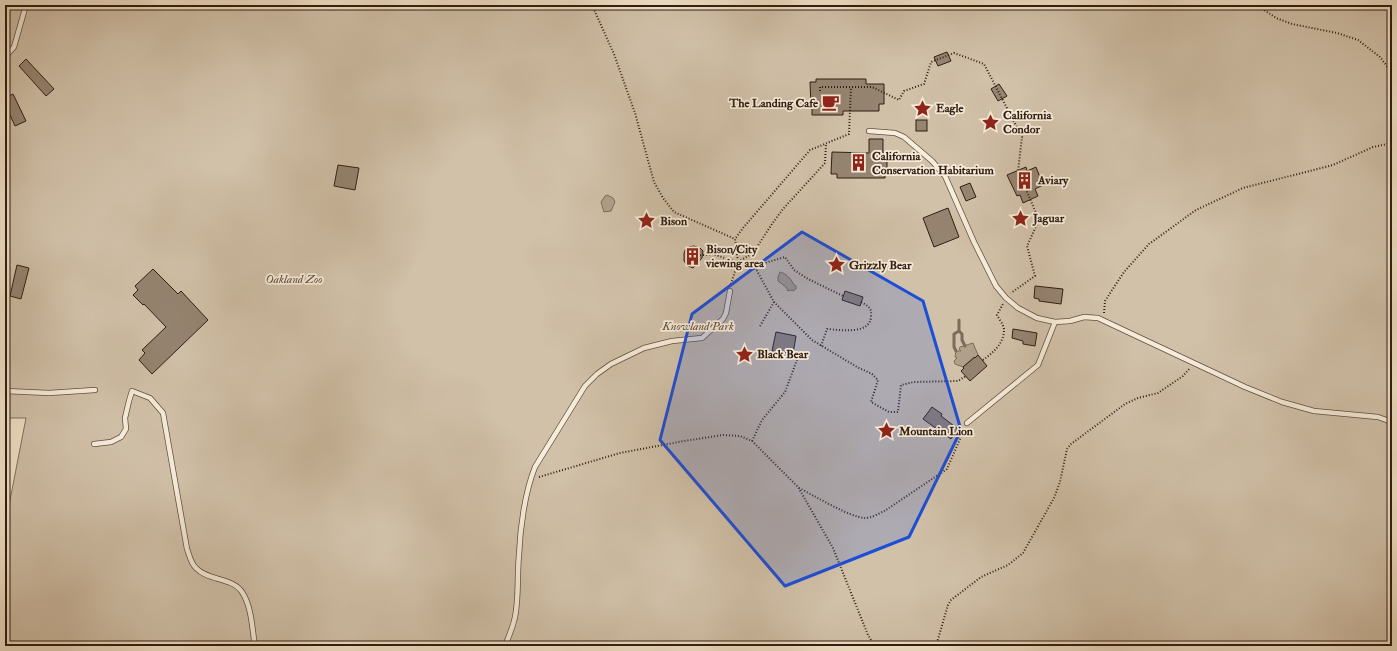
<svg xmlns="http://www.w3.org/2000/svg" width="1397" height="651" viewBox="0 0 1397 651" font-family="'IM FELL Double Pica',serif">
<rect width="100%" height="100%" fill="#f2e3c8"/>
<filter id="stains"><feTurbulence type="fractalNoise" baseFrequency=".005" numOctaves="4"/><feColorMatrix values="0 0 0 0 .2 0 0 0 0 .09 0 0 0 0 .02 0 0 0 .5 -.17"/></filter>
<radialGradient id="worn" r=".72"><stop offset=".6" stop-color="#630" stop-opacity="0"/><stop offset="1" stop-color="#630" stop-opacity=".3"/></radialGradient>
<polygon fill="#d1c1a9" stroke="#816f5e" points="5,5 1392,5 1392,646 5,646 5,526 26,418 5,418"/>
<g fill="#b0a08a" stroke="#7d6c5a">
<polygon points="607,195 613,198 615,202 611,211 604,212 601,202 605,196"/>
<path d="M780,272C786,273 792,280 794,285L796,286V289L793,291L791,290L788,291L786,287L778,281V277Z"/>
<polygon points="973,343 978,355 975,358 974,357 963,367 955,364 954,361 957,358 955,357 956,351 961,351 959,349 960,347"/>
</g>
<g fill="none" stroke-linecap="round" stroke-linejoin="round">
<g stroke="#7d6c5a" stroke-width="3">
<polyline points="959,320 959,331 962,334 962,340 965,346"/>
<polyline points="956,351 954,347 954,334 959,331"/>
</g>
</g>
<g fill="#958471" stroke="#311d13">
<polygon points="947,52 951,61 938,66 934,57"/>
<polygon points="26,59 54,89 46,96 19,66"/>
<polygon points="816,79 866,79 866,84 884,84 884,104 879,104 879,111 843,111 843,115 812,115 812,106 811,106 810,82 816,82"/>
<polygon points="999,84 1007,96 998,101 991,89"/>
<polygon points="13,94 26,121 15,126 5,104 5,98"/>
<rect x="916" y="120" width="11" height="11"/>
<polygon points="869,139 883,139 883,153 887,153 887,174 885,174 885,178 837,178 837,174 831,174 832,152 869,153"/>
<polygon points="338,165 359,168 355,190 334,186"/>
<polygon points="1026,167 1027,171 1036,167 1043,185 1035,189 1038,196 1023,203 1020,195 1017,196 1007,175"/>
<polygon points="970,183 976,197 966,201 960,187"/>
<polygon points="948,208 959,237 934,247 923,218"/>
<polygon points="694,246 700,248 703,251 702,258 693,268 688,266 684,261 684,254 685,250 689,247"/>
<polygon points="17,265 29,268 21,299 10,296"/>
<polygon points="153,269 178,294 181,291 208,320 152,374 139,360 145,353 142,350 166,327 144,304 143,305 133,295 138,290 135,286"/>
<polygon points="1035,286 1063,289 1061,304 1039,301 1039,299 1034,298"/>
<polygon points="845,291 863,297 860,306 842,300"/>
<polygon points="1013,329 1037,333 1035,346 1023,344 1023,341 1012,338"/>
<polygon points="776,332 796,336 793,354 772,351"/>
<polygon points="978,355 987,366 970,381 961,371 964,368 963,367 975,357 975,358"/>
<polygon points="932,407 942,414 941,416 958,429 951,439 923,419"/>
</g>
<g fill="none" stroke-linecap="round" stroke-linejoin="round">
<defs>
<g id="lane">
<polyline points="5,57 14,47 26,5"/>
<polyline points="869,131 895,133 904,137 932,161 945,176 974,242 996,286 1006,298 1018,308 1037,318 1055,322 1070,321 1084,317 1098,318 1245,387 1282,402 1314,411 1378,417 1392,422"/>
<polyline points="5,301 7,292"/>
<polyline points="5,391 49,393 95,390"/>
<polyline points="967,423 1038,365 1055,322"/>
<path d="M94,444L111,442L121,437L126,429L125,418L129,401L132,391L150,398L163,413L187,549C189,554 191,564 196,568C208,581 232,577 242,592C252,607 252,629 255,646"/>
<path d="M505,646C509,636 513,627 515,617C519,598 517,574 519,555C520,528 525,492 535,467L585,386L597,374L611,364L644,348L672,341L702,338L723,319L726,313L730,291"/>
</g>
</defs>
<use href="#lane" stroke="#614e40" stroke-width="6"/>
<g stroke="#311d13" stroke-width="2" stroke-dasharray="1 2" stroke-linecap="butt">
<polyline points="592,5 614,54 635,113 654,182 663,198 674,212 735,239"/>
<polyline points="1257,5 1276,18 1292,24 1337,33 1358,40 1380,57 1390,70 1392,79"/>
<polyline points="820,91 820,87 872,87 899,100 904,91 924,84 931,62 954,53 984,64 1022,137 1018,171 1039,220 1027,246 1035,276 1011,293"/>
<polyline points="694,256 713,254 756,269 774,302 812,340 857,367 872,374 878,380 871,402 889,412 898,412 901,385 914,382 958,381 966,376"/>
<polyline points="738,262 753,253 772,224 783,209 825,163 826,144"/>
<polyline points="756,269 761,264 785,257 794,270 808,279 843,296"/>
<polyline points="731,284 738,262 735,239 743,228 810,150 849,134 851,87"/>
<polyline points="1104,313 1105,301 1124,272 1149,244 1196,210 1243,188 1333,165 1373,147 1392,143"/>
<polyline points="760,326 774,302"/>
<path d="M821,346L827,329C840,330 871,335 871,316C872,308 868,306 861,302"/>
<path d="M983,360C993,353 1004,343 1004,330C1004,325 999,319 997,315L1003,304"/>
<polyline points="752,441 762,420 785,392 797,360"/>
<polyline points="539,477 620,453 684,441 723,435 740,436 752,441 798,487 833,548 868,635 875,646"/>
<path d="M799,488C815,496 849,517 865,518C872,518 880,513 886,510L947,469L964,430"/>
<polyline points="936,646 948,605 951,600 981,577 1008,565 1023,553 1054,498 1060,482 1067,449 1071,444 1125,404 1138,398 1158,393 1183,376 1190,368"/>
</g>
<use href="#lane" stroke="#f7eddb" stroke-width="4.5"/>
</g>
<path fill="#1d4ed8" fill-opacity="0.2" stroke="#1d4ed8" stroke-width="3" stroke-linejoin="round" d="M802,232L923,301L961,430L909,537L785,586L660,440L692,314Z"/>
<defs>
<symbol id="cafe-bare" viewBox="-9 -9 18 18"><path d="M-5.5-4.5H6V0H3Q3 3.5 0 3.5H-2.5Q-5.5 3.5-5.5 0ZM3-3.2v2h1.7v-2ZM-6 4.5H4V6H-6Z" fill="#8f2418" stroke="#f7eddb" stroke-width="2.5" paint-order="stroke"/></symbol>
<symbol id="sight-bare" viewBox="-9 -9 18 18"><path d="M0-6L1.8-2.2L6-1.7L2.9 1.2L3.7 5.4L0 3.3L-3.7 5.4L-2.9 1.2L-6-1.7L-1.8-2.2Z" fill="#8f2418" stroke="#f7eddb" stroke-width="2.5" paint-order="stroke"/></symbol>
<symbol id="building-bare" viewBox="-9 -9 18 18"><path d="M-4-6H4V6H1V3H-1V6H-4ZM-2.5-4.3h1.7v1.8h-1.7ZM.8-4.3h1.7v1.8H.8ZM-2.5-1h1.7V.8h-1.7ZM.8-1h1.7V.8H.8Z" fill="#8f2418" stroke="#f7eddb" stroke-width="2.5" paint-order="stroke"/></symbol>
</defs>
<g fill-rule="evenodd">
<use href="#cafe-bare" x="818" y="90" width="25" height="25"/>
<use href="#sight-bare" x="910" y="96" width="25" height="25"/>
<use href="#sight-bare" x="978" y="110" width="25" height="25"/>
<use href="#building-bare" x="846" y="150" width="25" height="25"/>
<use href="#building-bare" x="1012" y="168" width="25" height="25"/>
<use href="#sight-bare" x="1008" y="206" width="25" height="25"/>
<use href="#sight-bare" x="634" y="208" width="25" height="25"/>
<use href="#building-bare" x="680" y="244" width="25" height="25"/>
<use href="#sight-bare" x="824" y="252" width="25" height="25"/>
<use href="#sight-bare" x="732" y="342" width="25" height="25"/>
<use href="#sight-bare" x="874" y="418" width="25" height="25"/>
</g>
<g text-anchor="middle" stroke-width="3.5" stroke-linejoin="round" paint-order="stroke">
<g font-size="12" font-weight="bold" fill="#311d13" stroke="#f7eddb" text-anchor="start">
<text x="818" y="107" text-anchor="end">The Landing Cafe</text>
<text x="936" y="112">Eagle</text>
<text x="1003" y="119">California<tspan x="1003" dy="14">Condor</tspan></text>
<text x="872" y="160">California<tspan x="872" dy="14">Conservation Habitarium</tspan></text>
<text x="1038" y="184">Aviary</text>
<text x="1033" y="222">Jaguar</text>
<text x="660" y="225">Bison</text>
<text x="706" y="253">Bison/City<tspan x="706" dy="14">viewing area</tspan></text>
<text x="849" y="269">Grizzly Bear</text>
<text x="757" y="358">Black Bear</text>
<text x="899" y="435">Mountain Lion</text>
</g>
<g font-size="12" font-style="italic" fill="#614e40" stroke="#f7eddb">
<text x="294" y="283">Oakland Zoo</text>
<text x="698" y="330">Knowland Park</text>
</g>
</g>
<rect width="1397" height="651" fill="none" stroke="#f2e3c8" stroke-width="20"/>
<rect x="6" y="6" width="1385" height="639" fill="none" stroke="#311d13" stroke-width="2"/>
<rect x="10" y="10" width="1377" height="631" fill="none" stroke="#311d13"/>
<rect width="100%" height="100%" filter="url(#stains)"/>
<rect width="100%" height="100%" fill="url(#worn)"/>
</svg>
